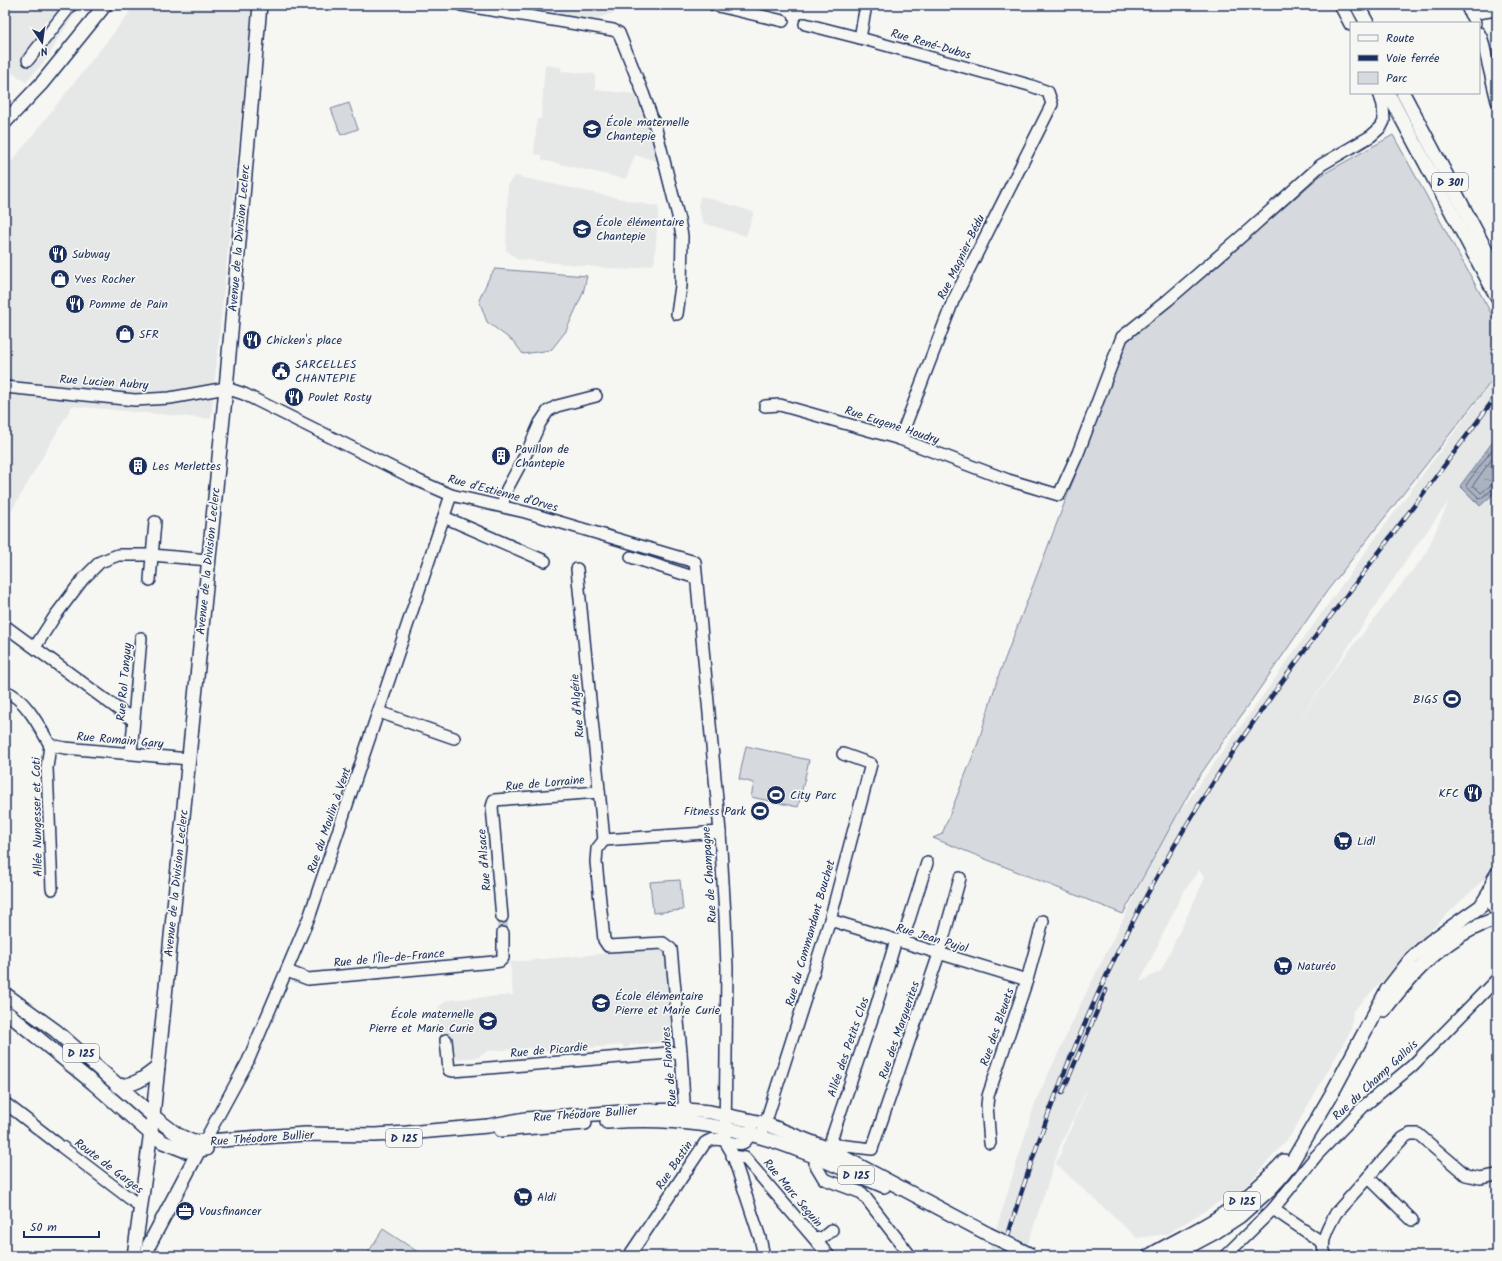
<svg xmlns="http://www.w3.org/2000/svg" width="1502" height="1261" viewBox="0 0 1502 1261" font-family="Kalam,sans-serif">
<defs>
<pattern id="water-ripples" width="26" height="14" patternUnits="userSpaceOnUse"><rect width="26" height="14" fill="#abb2c0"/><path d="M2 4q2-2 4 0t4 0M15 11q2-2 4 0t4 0" fill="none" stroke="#8a919f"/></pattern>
</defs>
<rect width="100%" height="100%" fill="#f6f6f2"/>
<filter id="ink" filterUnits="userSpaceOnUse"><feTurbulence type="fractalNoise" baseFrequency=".025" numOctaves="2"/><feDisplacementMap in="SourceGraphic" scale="8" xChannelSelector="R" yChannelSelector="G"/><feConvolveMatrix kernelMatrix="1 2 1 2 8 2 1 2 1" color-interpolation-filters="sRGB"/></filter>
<g filter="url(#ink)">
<g fill="#e6e7e7" fill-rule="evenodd">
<polygon points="5,5 81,5 57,40 49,56 26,82 13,73 5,80"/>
<polygon points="134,5 252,5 211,419 72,406 5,522 5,170 127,16"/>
<polygon points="487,5 623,5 625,9 577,25"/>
<polygon points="545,65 561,67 561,71 595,74 595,90 635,94 658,156 657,161 635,155 626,179 542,160 542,155 534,154 537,119 541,119"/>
<polygon points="515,176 659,207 654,264 627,270 517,259 506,250 508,184"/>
<polygon points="701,196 754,212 746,236 703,223 698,205"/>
<path d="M1497,375V867L1446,915L1353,1011L1351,1030L1291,1135L1247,1185L1167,1234L1137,1238L1056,1164L1089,1085L1060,1146L1024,1256H988L1035,1103L1086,993L1171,824L1382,529ZM1449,501L1425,555L1337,666L1294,728L1411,553ZM1199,870L1205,878L1161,971L1140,982L1182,894Z"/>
<polygon points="656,949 665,952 673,1041 629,1045 629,1047 624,1048 623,1045 573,1049 573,1052 568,1052 568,1049 532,1052 531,1048 486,1051 486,1053 480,1054 480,1052 480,1057 456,1059 447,1032 440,1033 438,1008 447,1000 513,995 510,962"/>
</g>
<g fill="#d6d9dd" stroke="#78849e">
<polygon points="349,103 358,129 341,135 331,109"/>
<polygon points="1393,135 1497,324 1497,374 1327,591 1194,784 1123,914 933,838 942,834 978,743 998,677 1126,342 1213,270 1320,176"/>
<polygon points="495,269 587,276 583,293 566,331 551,350 523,354 514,342 487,322 479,300 489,278"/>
<polygon points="746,746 809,760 798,807 751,797 754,783 739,779"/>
<polygon points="680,880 683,910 653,913 650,882"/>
<polygon points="383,1229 424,1256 366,1256"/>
</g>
<polygon fill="url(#water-ripples)" stroke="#717e99" points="1497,436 1497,491 1480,506 1460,486"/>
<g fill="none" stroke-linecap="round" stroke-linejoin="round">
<g stroke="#556385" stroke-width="1">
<polyline points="1497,443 1466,485 1480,499 1493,489 1497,488"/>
<polyline points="1497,452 1473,485 1481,493 1491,485 1497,483"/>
</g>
<polyline stroke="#caced4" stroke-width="11" stroke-dasharray="11 5.5" stroke-linecap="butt" points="502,917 503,933"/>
<defs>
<g id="minor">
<polyline points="461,5 613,30 619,33 643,93 656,129 679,220 682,236 681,286 677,314"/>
<polyline points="714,5 783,21"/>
<polyline points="1466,5 1475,23"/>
<polyline points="1470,14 1497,10"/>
<polyline points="805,24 860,38 1029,85 1048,92 1052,104 953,301 900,439"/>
<polyline points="1479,33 1482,39 1497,101"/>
<polyline points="860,38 866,5"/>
<polyline points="28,60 71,5"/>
<polyline points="5,387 135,400 170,398 226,388 244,394 419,481 451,495 525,512 695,562 720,832 725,916 727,968 725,1141 732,1153 760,1238 764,1256"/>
<polyline points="765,406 780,405 900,439 1008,480 1059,495 1078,453 1122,337 1168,300 1250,229 1321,165 1371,136 1381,127 1384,121 1383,105 1379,93"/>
<polyline points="502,506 507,489 528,450 540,423 548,411 557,406 596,396"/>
<polyline points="444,517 545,561"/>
<polyline points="631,557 696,578"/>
<polyline points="577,569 604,840"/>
<polyline points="150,580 155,522"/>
<polyline points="5,626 133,720"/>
<polyline points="35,647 55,616 83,579 100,562 118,555 152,555 209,560"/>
<path d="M5,691C26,699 39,726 50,745"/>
<polyline points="379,712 454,738"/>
<polyline points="50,745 47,768 52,889"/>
<polyline points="50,745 65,748 189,759"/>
<polyline points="131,753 141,638"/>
<polyline points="604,840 597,849 596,862 604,940 608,946 663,943 671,949 681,1052 685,1118"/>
<polyline points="604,840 720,832"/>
<polyline points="502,917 492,807 494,800 599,792"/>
<polyline points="830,920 1027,980"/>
<polyline points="896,940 876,1007 830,1143 815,1164 824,1179 862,1193 909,1254"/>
<polyline points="902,942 927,863"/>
<polyline points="287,971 308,979 494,962 500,961 503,958 503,933"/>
<polyline points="446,1040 449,1070 453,1071 681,1052"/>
<polyline points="5,1103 58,1144"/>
<polyline points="761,1137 830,920 871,764 843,754"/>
<polyline points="204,1142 248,1061 310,915 451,495"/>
<polyline points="990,1143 987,1105 988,1096 1027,980 1043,921"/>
<polyline points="829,1144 872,1149 939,954 960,878"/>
<polyline points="62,1147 141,1207"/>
<polyline points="732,1156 745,1158 829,1256"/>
<polyline points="1368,1177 1412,1220"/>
<polyline points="1273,1209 1323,1243"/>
<polyline points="815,1239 822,1238 832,1230"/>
<path d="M629,1256L705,1143C724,1129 744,1162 752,1127"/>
<polyline points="1225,1256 1273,1209 1316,1156 1364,1106 1412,1066 1497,979"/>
<path d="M1326,1256C1318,1243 1330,1224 1336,1213L1403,1138L1410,1134H1418L1466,1175L1480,1178L1497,1175"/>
</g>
<g id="major">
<polyline points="1341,5 1351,24"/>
<polyline points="1357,5 1367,23"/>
<polyline points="1388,93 1497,297"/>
<polyline points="1403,93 1497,271"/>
<polyline points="5,122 42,83 105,5"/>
<path d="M1497,874C1489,885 1489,900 1497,911"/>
<polyline points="5,994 56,1031 153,1116 178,1135 193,1142 305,1134 375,1135 407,1133 488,1126 525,1119 637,1111 686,1110 710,1112 763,1123 826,1148 988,1234"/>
<path d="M1384,1010C1414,971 1449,933 1497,919"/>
<polyline points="5,1011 93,1083 151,1134 163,1142 186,1151 206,1149"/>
<path d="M117,1086C136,1085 143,1079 158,1067"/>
<path d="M607,1122C657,1118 708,1122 757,1136C800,1148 842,1169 884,1186"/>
<polyline points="501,1130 585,1123"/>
<polyline points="134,1256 153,1116 226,388 260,5"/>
<polyline points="147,1256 149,1245 199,1150 199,1144"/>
<path d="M1149,1256C1172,1242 1196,1232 1219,1217C1243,1202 1265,1182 1284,1161"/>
<polyline points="1171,1256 1214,1233 1240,1216 1269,1190 1280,1178 1289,1167 1331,1095 1387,990 1412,958 1430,942 1481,906 1491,890"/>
</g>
</defs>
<use href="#minor" stroke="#1b2f5e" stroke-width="14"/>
<use href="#major" stroke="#1b2f5e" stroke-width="16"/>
<use href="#minor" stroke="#f6f6f2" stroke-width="11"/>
<use href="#major" stroke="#f6f6f2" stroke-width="13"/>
<defs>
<g id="rail">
<polyline points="1062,1093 1106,990"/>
<path d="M1002,1256C1051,1085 1122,921 1220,772C1258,713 1300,656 1343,600C1394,532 1446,464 1497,395"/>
</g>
</defs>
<use href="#rail" stroke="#1b2f5e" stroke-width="4.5"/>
<use href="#rail" stroke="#f6f6f2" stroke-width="3" stroke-dasharray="9" stroke-linecap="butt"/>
<defs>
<polyline id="major-bridge" points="988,1234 1031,1255"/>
</defs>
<use href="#major-bridge" stroke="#1b2f5e" stroke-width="16" stroke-linecap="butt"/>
<use href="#major-bridge" stroke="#f6f6f2" stroke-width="13"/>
</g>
</g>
<defs>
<symbol id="school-disc" viewBox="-11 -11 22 22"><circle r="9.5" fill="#1b2f5e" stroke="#f6f6f2"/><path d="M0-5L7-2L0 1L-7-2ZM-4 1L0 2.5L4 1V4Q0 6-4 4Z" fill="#fff"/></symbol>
<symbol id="restaurant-disc" viewBox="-11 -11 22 22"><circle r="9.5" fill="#1b2f5e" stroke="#f6f6f2"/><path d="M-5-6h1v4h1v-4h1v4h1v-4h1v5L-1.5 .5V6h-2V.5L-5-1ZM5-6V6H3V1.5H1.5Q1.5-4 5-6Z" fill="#fff"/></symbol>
<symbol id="shop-disc" viewBox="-11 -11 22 22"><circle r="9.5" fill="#1b2f5e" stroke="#f6f6f2"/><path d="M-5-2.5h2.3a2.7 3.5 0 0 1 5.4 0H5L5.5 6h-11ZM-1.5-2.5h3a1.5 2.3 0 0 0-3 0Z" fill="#fff"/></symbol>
<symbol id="civic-disc" viewBox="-11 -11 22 22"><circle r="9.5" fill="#1b2f5e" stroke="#f6f6f2"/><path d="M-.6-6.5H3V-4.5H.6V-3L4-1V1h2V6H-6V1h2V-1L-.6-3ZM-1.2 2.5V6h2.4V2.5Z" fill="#fff"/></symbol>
<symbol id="building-disc" viewBox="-11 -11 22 22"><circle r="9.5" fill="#1b2f5e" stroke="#f6f6f2"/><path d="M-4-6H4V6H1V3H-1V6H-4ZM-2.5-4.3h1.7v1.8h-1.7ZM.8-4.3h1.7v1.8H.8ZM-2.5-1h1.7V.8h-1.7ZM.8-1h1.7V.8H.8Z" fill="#fff"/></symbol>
<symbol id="stadium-disc" viewBox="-11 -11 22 22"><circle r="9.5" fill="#1b2f5e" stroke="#f6f6f2"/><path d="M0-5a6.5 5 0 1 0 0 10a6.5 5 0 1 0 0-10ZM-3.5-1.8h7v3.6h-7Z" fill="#fff"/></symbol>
<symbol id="supermarket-disc" viewBox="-11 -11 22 22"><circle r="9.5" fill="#1b2f5e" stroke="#f6f6f2"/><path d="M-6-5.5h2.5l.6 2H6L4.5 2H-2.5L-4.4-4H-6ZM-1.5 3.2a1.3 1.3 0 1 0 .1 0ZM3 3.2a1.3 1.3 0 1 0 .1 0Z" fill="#fff"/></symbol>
<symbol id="office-disc" viewBox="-11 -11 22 22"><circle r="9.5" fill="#1b2f5e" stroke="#f6f6f2"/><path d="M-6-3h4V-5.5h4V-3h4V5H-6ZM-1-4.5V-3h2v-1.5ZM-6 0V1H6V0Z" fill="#fff"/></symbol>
</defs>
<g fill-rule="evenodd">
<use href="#school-disc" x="581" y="118" width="22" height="22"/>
<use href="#school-disc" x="571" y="218" width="22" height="22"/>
<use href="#restaurant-disc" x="47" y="243" width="22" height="22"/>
<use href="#shop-disc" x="49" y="268" width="22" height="22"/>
<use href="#restaurant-disc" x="64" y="293" width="22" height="22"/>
<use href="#shop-disc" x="114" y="323" width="22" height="22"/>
<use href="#restaurant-disc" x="241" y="329" width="22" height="22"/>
<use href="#civic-disc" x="270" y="360" width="22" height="22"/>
<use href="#restaurant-disc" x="283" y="386" width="22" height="22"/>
<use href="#building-disc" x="490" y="445" width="22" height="22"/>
<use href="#building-disc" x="127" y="455" width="22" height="22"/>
<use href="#stadium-disc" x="1441" y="688" width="22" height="22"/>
<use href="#restaurant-disc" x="1462" y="782" width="22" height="22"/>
<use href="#stadium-disc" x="765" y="784" width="22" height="22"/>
<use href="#stadium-disc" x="749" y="800" width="22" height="22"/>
<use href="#supermarket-disc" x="1332" y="830" width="22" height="22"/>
<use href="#supermarket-disc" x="1272" y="955" width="22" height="22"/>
<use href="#school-disc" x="590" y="992" width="22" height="22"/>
<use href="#school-disc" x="477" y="1010" width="22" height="22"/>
<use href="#supermarket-disc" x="512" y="1186" width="22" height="22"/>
<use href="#office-disc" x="174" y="1200" width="22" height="22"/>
</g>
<g text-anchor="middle" stroke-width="3.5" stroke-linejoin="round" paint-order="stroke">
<g fill="#f6f6f2" stroke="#5d6b8a" stroke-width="1">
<rect x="1432" y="173" width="36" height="18" rx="3"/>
<rect x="63" y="1044" width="36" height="18" rx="3"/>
<rect x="386" y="1129" width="36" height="18" rx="3"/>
<rect x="838" y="1166" width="36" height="18" rx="3"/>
<rect x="1224" y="1192" width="36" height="18" rx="3"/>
</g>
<g font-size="11" font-weight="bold" fill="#1b2f5e">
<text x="1450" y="186">D 301</text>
<text x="81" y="1057">D 125</text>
<text x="404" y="1142">D 125</text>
<text x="856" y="1179">D 125</text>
<text x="1242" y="1205">D 125</text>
</g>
<g font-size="12" fill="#1b2f5e" stroke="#f6f6f2">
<text transform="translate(931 44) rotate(16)" y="4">Rue René-Dubos</text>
<text transform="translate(239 238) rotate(-85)" y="4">Avenue de la Division Leclerc</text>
<text transform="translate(961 257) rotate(-64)" y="4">Rue Magnier-Bédu</text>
<text transform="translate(104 382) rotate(4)" y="4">Rue Lucien Aubry</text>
<text transform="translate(892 425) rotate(18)" y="4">Rue Eugene Houdry</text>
<text transform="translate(503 493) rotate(15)" y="4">Rue d'Estienne d'Orves</text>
<text transform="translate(208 561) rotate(-84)" y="4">Avenue de la Division Leclerc</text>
<text transform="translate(124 682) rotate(-85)" y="4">Rue Rol Tanguy</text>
<text transform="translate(577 706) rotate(-95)" y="4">Rue d'Algérie</text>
<text transform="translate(120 740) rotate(5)" y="4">Rue Romain Gary</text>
<text transform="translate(545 783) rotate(-5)" y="4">Rue de Lorraine</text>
<text transform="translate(37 817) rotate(-91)" y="4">Allée Nungesser et Coti</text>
<text transform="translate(329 820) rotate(-71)" y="4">Rue du Moulin à Vent</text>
<text transform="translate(484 860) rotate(-95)" y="4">Rue d'Alsace</text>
<text transform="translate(709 875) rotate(-94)" y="4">Rue de Champagne</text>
<text transform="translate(176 883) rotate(-84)" y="4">Avenue de la Division Leclerc</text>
<text transform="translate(810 933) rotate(-74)" y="4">Rue du Commandant Bouchet</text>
<text transform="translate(932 938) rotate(17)" y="4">Rue Jean Pujol</text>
<text transform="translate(389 958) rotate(-5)" y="4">Rue de l'Île-de-France</text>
<text transform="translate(997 1027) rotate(-71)" y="4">Rue des Bleuets</text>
<text transform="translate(899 1030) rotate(-71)" y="4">Rue des Marguerites</text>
<text transform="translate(848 1047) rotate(-71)" y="4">Allée des Petits Clos</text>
<text transform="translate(549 1050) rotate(-5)" y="4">Rue de Picardie</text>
<text transform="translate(669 1067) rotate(-95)" y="4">Rue de Flandres</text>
<text transform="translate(1375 1080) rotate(-43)" y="4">Rue du Champ Gallois</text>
<text transform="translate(585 1114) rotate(-4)" y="4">Rue Théodore Bullier</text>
<text transform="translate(262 1138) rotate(-4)" y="4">Rue Théodore Bullier</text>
<text transform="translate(674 1165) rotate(-56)" y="4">Rue Bastin</text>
<text transform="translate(109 1166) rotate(37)" y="4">Route de Garges</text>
<text transform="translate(793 1193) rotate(50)" y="4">Rue Marc Seguin</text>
</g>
<g font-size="12" fill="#1b2f5e" stroke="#f6f6f2" text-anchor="start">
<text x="606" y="126">École maternelle<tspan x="606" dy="14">Chantepie</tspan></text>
<text x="596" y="226">École élémentaire<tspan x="596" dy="14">Chantepie</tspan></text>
<text x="72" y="258">Subway</text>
<text x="74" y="283">Yves Rocher</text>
<text x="89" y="308">Pomme de Pain</text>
<text x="139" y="338">SFR</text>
<text x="266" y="344">Chicken's place</text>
<text x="295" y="368">SARCELLES<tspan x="295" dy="14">CHANTEPIE</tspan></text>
<text x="308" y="401">Poulet Rosty</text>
<text x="515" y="453">Pavillon de<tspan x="515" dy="14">Chantepie</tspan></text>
<text x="152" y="470">Les Merlettes</text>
<text x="1438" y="703" text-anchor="end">BIG5</text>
<text x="1459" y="797" text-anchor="end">KFC</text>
<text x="790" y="799">City Parc</text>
<text x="746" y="815" text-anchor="end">Fitness Park</text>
<text x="1357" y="845">Lidl</text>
<text x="1297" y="970">Naturéo</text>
<text x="615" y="1000">École élémentaire<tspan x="615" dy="14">Pierre et Marie Curie</tspan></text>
<text x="474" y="1018" text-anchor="end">École maternelle<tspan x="474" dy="14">Pierre et Marie Curie</tspan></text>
<text x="537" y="1201">Aldi</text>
<text x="199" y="1215">Vousfinancer</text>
</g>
</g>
<rect width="1502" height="1261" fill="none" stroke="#f6f6f2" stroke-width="20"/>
<rect x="10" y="10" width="1482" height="1241" fill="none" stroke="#1b2f5e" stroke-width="1.5" filter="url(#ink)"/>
<rect x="1350" y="22" width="130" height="72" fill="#f6f6f2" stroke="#9ea6b7"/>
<rect x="1358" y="35" width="20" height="6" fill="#f6f6f2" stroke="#9ea6b7"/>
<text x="1386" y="42" font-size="12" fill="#1b2f5e">Route</text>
<rect x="1358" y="55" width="20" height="6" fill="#1b2f5e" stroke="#9ea6b7"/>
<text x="1386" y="62" font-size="12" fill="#1b2f5e">Voie ferrée</text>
<rect x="1358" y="72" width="20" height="12" fill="#d6d9dd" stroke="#9ea6b7"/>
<text x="1386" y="82" font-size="12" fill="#1b2f5e">Parc</text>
<g transform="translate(42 42) rotate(167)" stroke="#f6f6f2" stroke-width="3" paint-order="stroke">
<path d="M0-3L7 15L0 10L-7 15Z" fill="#1b2f5e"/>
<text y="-6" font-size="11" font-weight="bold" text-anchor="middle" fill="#1b2f5e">N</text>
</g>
<path d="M24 1231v6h75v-6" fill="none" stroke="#1b2f5e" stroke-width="2"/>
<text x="30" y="1231" font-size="12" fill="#1b2f5e" stroke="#f6f6f2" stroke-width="3" paint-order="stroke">50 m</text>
</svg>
